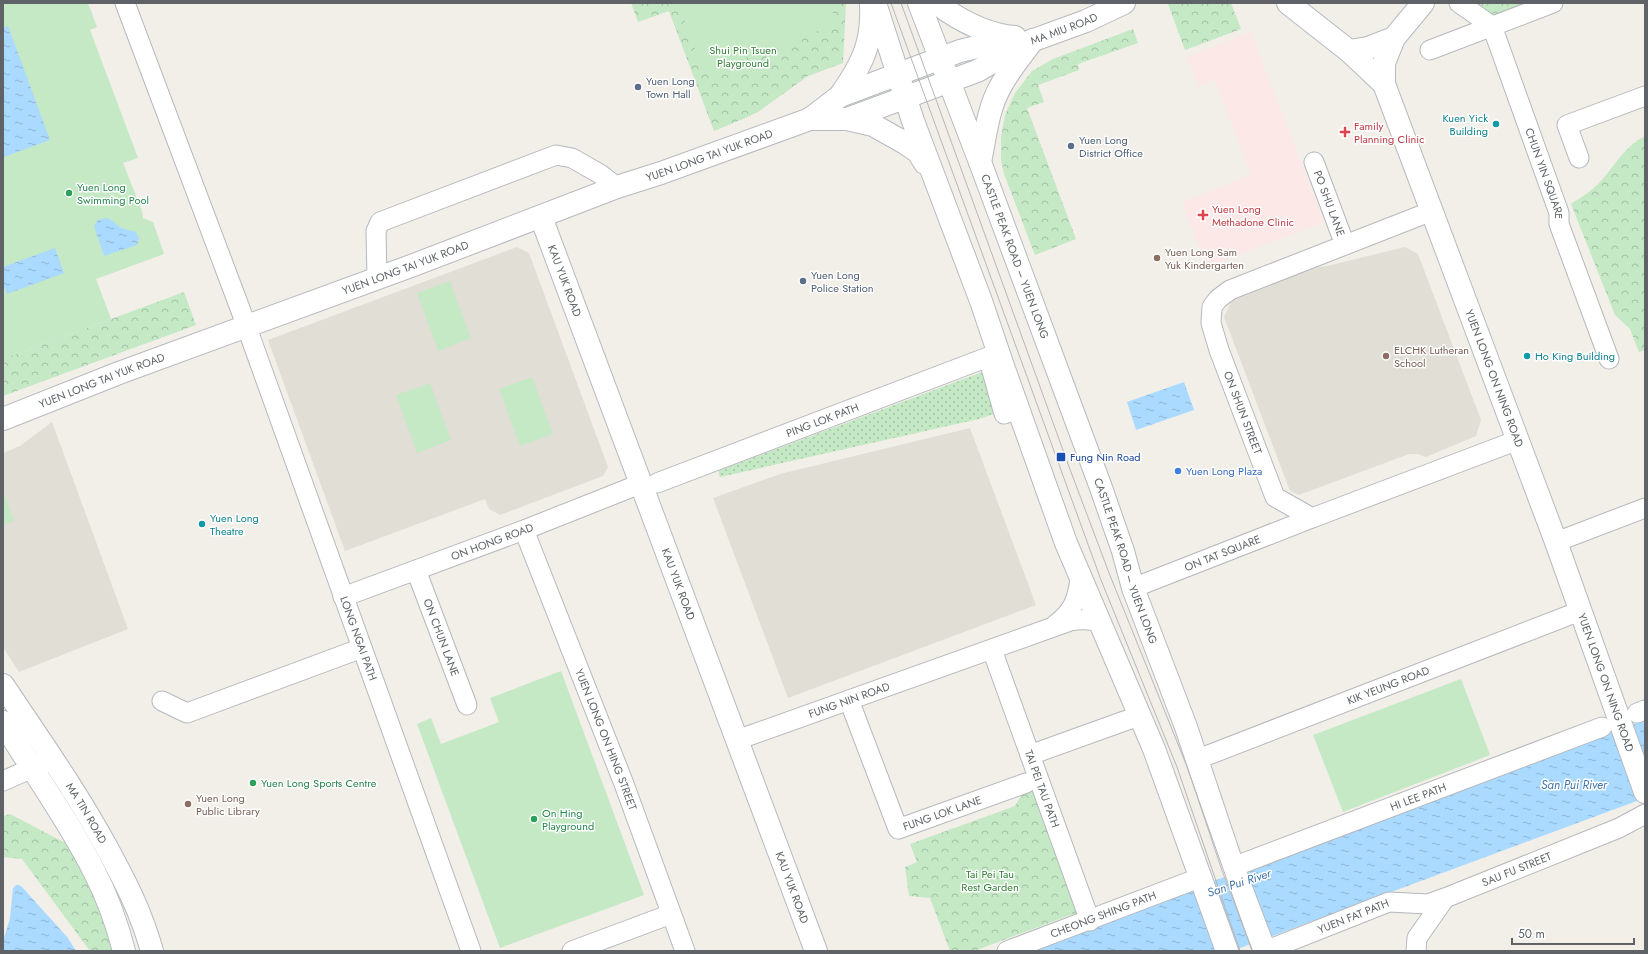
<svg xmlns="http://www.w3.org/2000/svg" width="1648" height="954" viewBox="0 0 1648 954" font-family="Jost,sans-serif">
<defs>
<pattern id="forest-crowns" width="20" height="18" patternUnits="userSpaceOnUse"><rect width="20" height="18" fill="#c5e8c5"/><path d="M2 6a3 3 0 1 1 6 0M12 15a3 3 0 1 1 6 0" fill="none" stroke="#a3c0a4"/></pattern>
<pattern id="garden-dots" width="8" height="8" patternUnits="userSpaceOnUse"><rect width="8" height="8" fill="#c5e8c5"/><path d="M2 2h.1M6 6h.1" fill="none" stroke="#a3c0a4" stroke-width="1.8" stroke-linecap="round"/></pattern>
<pattern id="water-ripples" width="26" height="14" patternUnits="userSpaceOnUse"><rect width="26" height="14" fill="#aadaff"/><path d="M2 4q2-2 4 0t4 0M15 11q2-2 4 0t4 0" fill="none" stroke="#8eb4d2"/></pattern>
</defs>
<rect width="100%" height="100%" fill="#f1efe8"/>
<g fill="#e1ded6">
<polygon points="517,247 529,253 608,467 603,476 500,515 489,509 485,499 345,551 268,340"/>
<polygon points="1405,247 1418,254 1481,420 1476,436 1426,457 1418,454 1409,454 1299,495 1290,491 1224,317 1233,298 1312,268 1327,266"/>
<polygon points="52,422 128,629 19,672 3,647 3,453 20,446"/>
<polygon points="970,428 1036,605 788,698 713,498 780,474"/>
</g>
<polygon fill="#fce8e6" points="1251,32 1324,222 1207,267 1182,202 1251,175 1215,80 1198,87 1187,57"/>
<g fill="url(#forest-crowns)">
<polygon points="631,3 846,3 843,63 808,76 758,112 743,119 714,131 669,11 638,22"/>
<polygon points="1169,3 1231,3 1241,29 1185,50 1168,4"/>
<polygon points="1477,3 1532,3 1492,19"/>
<polygon points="1133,29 1138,43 1078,64 1079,70 1038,85 1044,102 1027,108 1076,239 1035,255 1004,174 1001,160 1001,137 1005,115 1015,93 1032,71 1053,59"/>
<path d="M1645,136V350L1639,352L1630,329L1615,315L1571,204C1582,197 1593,190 1601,181C1616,164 1624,147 1645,136Z"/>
<polygon points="184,292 196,325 3,396 3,359"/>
<polygon points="1046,782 1081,916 1073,914 974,951 950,951 930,898 909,896 905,867 917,862 910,844 1015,806 1029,783"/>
<polygon points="10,814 75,848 113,945 111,951 90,951 22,859 3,857 3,816"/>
</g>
<polygon fill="url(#garden-dots)" points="985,371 1000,412 979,419 720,477 718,471"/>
<g fill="#c5e8c5">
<polygon points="3,3 88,3 97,27 90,30 138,158 123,163 142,211 143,218 153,222 164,254 96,279 111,319 3,359"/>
<polygon points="678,3 829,3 837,24 704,73"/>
<polygon points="450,281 471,338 438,351 417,293"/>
<polygon points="532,377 553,434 520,446 499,389"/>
<polygon points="430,383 451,440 417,453 396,395"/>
<polygon points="3,491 14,521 3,525"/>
<polygon points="561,671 644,895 500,948 417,724 431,718 441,744 499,722 490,698"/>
<polygon points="1461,679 1490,755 1343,812 1313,735"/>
</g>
<g fill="url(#water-ripples)">
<polygon points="8,26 50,140 4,157 3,28"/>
<polygon points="107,218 114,222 121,228 136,232 139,238 137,245 104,256 94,226 98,220"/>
<polygon points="55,248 64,273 7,294 3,284 3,267"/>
<polygon points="1184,382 1194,410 1136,430 1127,402"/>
<polygon points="1645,720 1645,798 1232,951 1026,951"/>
<polygon points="16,885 19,885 22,887 68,938 76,951 3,951 3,942 10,918 13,888"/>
</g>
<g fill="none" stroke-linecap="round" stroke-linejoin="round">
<defs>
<g id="street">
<path id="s1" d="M125,3L241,311L471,951"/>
<path id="s2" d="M1459,3L1492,26L1559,213V224L1609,359"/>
<polyline points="1430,50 1553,3"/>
<polyline points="1579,158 1567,125 1645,96"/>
<path id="s3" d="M1314,162L1345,245"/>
<path id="s4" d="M1432,211L1230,290L1218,299L1212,307L1211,323L1219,350L1275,497L1312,518L1518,440"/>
<polyline points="377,278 376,231 380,222 556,155 572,158 600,174 617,187"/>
<path id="s5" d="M657,483L988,357L1004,414L1018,409"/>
<path id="s6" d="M524,530L624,784L685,951"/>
<polyline points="1556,542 1645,508"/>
<path id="s7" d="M416,570L467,705"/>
<path id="s8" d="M1133,588L1312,518"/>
<path id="s9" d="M343,597L524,530L640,484"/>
<path d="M1055,625C1073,611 1077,601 1080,579"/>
<path id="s10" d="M995,658L1090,921"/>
<path id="s11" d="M849,700L898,829L1026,783"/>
<polyline points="162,701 187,713 362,648"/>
<polyline points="1637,713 1645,710"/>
<path id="s12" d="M737,740L1070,621C1081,619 1089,619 1100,622"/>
<polyline points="1030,755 1130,719"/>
<path id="s13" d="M1198,759L1580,611"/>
<polyline points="3,781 46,762"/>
<path id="s14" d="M1233,867L1602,727"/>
<polyline points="572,951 671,914"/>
<path id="s15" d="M1007,951L1199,878"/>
<path id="s16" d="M1265,951L1389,902L1428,904L1445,898"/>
<path id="s17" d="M1416,951L1417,938L1445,898L1619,828L1645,814"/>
</g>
<g id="secondary">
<polyline points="875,3 913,121 981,301 1003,366 1066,543 1154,749 1227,951"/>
<path id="s18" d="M919,3L980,162L1100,485L1123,551L1133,588L1186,727L1233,867L1265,951"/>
<path d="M936,3C959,20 986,35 1015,37"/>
<path id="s19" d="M1288,3L1349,51L1384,84L1556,542L1645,792"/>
<path id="s20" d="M1020,45L1086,21L1124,3"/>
<polyline points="1349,51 1368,48 1394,38"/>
<polyline points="1384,84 1384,63 1394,38 1423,3"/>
<path d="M840,96C861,66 873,44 871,6"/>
<path d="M810,119H847L977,71C988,65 996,61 1002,51"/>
<polyline points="847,119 873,125 905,143 918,152 925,163"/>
<path d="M980,162C984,143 986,124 992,106C1000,81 1018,60 1033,40"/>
<path id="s21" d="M541,217L816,951"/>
<path id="s22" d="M3,419L119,373L411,266L617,187L661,173L810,119L840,96L960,51L985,45L1002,51"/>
<path id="s23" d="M3,685C39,739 76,791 107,848C126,883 141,912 152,951"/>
<path d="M3,722C33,772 68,819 94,871C107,896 117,924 124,951"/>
</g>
</defs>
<use href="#street" stroke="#b5b8bc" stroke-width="21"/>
<use href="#secondary" stroke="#b6babf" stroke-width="24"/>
<use href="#street" stroke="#fff" stroke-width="19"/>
<use href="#secondary" stroke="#fff" stroke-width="22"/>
<g stroke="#b6b7b8" stroke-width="1">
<polyline points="891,3 1101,580 1177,767 1240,951"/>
<polyline points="901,3 1068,464 1109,573 1186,764 1252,951"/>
</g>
</g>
<g fill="#5c6f8a" stroke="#fff" stroke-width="1.5">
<circle cx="638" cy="87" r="4"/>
<circle cx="1071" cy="146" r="4"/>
<circle cx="803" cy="281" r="4"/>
</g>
<g fill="#0f9aa8" stroke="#fff" stroke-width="1.5">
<circle cx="1496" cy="124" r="4"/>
<circle cx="1527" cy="356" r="4"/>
<circle cx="202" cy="524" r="4"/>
</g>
<g fill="#e0444e" stroke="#fff" stroke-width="1.5">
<path d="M1343 126h4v4h4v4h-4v4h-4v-4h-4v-4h4z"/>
<path d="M1201 209h4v4h4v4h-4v4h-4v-4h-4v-4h4z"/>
</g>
<g fill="#2e9e5b" stroke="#fff" stroke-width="1.5">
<circle cx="69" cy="193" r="4"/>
<circle cx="253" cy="783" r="4"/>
<circle cx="534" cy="819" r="4"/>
</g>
<g fill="#8d6e63" stroke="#fff" stroke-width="1.5">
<circle cx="1157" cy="258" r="4"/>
<circle cx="1386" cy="356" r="4"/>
<circle cx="188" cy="804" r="4"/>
</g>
<rect fill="#1a4fb4" stroke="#fff" stroke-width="1.5" x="1056" y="452" width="10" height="10" rx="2"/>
<circle fill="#3f7fe0" stroke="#fff" stroke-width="1.5" cx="1178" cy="471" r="4"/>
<g text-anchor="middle" stroke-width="3" stroke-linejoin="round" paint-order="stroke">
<g font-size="11" fill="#5f6368" stroke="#fff">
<text dy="4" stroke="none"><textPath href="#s20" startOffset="47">MA MIU ROAD</textPath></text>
<text dy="4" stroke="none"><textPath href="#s22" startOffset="754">YUEN LONG TAI YUK ROAD</textPath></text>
<text dy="4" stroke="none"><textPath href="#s2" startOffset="197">CHUN YIN SQUARE</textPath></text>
<text dy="4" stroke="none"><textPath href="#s3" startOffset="44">PO SHU LANE</textPath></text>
<text dy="4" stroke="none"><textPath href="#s18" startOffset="271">CASTLE PEAK ROAD – YUEN LONG</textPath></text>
<text dy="4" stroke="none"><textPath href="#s22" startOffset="430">YUEN LONG TAI YUK ROAD</textPath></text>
<text dy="4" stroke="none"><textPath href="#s21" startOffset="68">KAU YUK ROAD</textPath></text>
<text dy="4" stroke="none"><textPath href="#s19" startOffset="440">YUEN LONG ON NING ROAD</textPath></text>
<text dy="4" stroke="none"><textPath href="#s22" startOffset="106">YUEN LONG TAI YUK ROAD</textPath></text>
<text dy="4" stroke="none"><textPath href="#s4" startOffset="353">ON SHUN STREET</textPath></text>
<text dy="4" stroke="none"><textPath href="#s5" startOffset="177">PING LOK PATH</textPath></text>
<text dy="4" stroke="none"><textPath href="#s9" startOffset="159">ON HONG ROAD</textPath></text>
<text dy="4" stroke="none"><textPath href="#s8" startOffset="96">ON TAT SQUARE</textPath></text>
<text dy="4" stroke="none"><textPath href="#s18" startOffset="595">CASTLE PEAK ROAD – YUEN LONG</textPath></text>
<text dy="4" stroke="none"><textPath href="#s21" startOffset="392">KAU YUK ROAD</textPath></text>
<text dy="4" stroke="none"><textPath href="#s7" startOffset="72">ON CHUN LANE</textPath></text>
<text dy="4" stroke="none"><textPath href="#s1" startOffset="677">LONG NGAI PATH</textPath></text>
<text dy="4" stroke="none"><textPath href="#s19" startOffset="764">YUEN LONG ON NING ROAD</textPath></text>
<text dy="4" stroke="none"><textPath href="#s13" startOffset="204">KIK YEUNG ROAD</textPath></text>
<text dy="4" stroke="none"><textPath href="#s12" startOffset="119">FUNG NIN ROAD</textPath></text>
<text dy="4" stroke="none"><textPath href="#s6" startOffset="225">YUEN LONG ON HING STREET</textPath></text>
<text dy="4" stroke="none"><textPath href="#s10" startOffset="139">TAI PEI TAU PATH</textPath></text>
<text dy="4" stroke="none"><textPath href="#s14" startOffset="198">HI LEE PATH</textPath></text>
<text dy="4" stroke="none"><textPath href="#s23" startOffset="153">MA TIN ROAD</textPath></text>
<text dy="4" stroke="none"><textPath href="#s11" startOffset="185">FUNG LOK LANE</textPath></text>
<text dy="4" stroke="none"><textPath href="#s17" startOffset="139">SAU FU STREET</textPath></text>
<text dy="4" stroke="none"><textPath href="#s21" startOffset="716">KAU YUK ROAD</textPath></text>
<text dy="4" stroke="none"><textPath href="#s15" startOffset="103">CHEONG SHING PATH</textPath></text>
<text dy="4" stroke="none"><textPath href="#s16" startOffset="95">YUEN FAT PATH</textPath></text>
</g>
<g font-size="11" fill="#348238" stroke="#fff">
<text x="743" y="54">Shui Pin Tsuen<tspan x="743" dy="13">Playground</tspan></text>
<text x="990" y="878">Tai Pei Tau<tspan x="990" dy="13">Rest Garden</tspan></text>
</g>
<g font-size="11" fill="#4e5e75" stroke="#fff" text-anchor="start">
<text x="646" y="85">Yuen Long<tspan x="646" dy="13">Town Hall</tspan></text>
<text x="1079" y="144">Yuen Long<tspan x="1079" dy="13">District Office</tspan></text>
<text x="811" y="279">Yuen Long<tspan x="811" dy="13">Police Station</tspan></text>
</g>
<g font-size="11" fill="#0d838f" stroke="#fff" text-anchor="start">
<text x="1488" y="122" text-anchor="end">Kuen Yick<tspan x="1488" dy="13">Building</tspan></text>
<text x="1535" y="360">Ho King Building</text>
<text x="210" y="522">Yuen Long<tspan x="210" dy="13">Theatre</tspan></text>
</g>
<g font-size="11" fill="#be3a42" stroke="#fff" text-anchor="start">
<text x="1354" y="130">Family<tspan x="1354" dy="13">Planning Clinic</tspan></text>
<text x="1212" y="213">Yuen Long<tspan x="1212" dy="13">Methadone Clinic</tspan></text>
</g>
<g font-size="11" fill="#27864d" stroke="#fff" text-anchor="start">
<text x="77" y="191">Yuen Long<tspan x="77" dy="13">Swimming Pool</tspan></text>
<text x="261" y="787">Yuen Long Sports Centre</text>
<text x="542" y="817">On Hing<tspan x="542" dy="13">Playground</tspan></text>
</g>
<g font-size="11" fill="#785e54" stroke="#fff" text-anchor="start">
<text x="1165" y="256">Yuen Long Sam<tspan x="1165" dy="13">Yuk Kindergarten</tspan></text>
<text x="1394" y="354">ELCHK Lutheran<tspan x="1394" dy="13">School</tspan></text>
<text x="196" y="802">Yuen Long<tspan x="196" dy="13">Public Library</tspan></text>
</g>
<g font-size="11" fill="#164399" stroke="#fff" text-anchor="start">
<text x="1070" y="461">Fung Nin Road</text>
</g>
<g font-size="11" fill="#366cbe" stroke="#fff" text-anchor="start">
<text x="1186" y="475">Yuen Long Plaza</text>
</g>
<g font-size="12" font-style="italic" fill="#4174aa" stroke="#fff">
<text x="1574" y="789">San Pui River</text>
<text transform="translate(1239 883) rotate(-18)" y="4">San Pui River</text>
</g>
</g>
<rect width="1648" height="954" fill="none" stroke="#5f6368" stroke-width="8"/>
<path d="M1512 938v6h122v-6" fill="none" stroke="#5f6368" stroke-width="2"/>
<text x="1518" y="938" font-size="12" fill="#5f6368" stroke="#ffffff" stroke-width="3" paint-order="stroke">50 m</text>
</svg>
